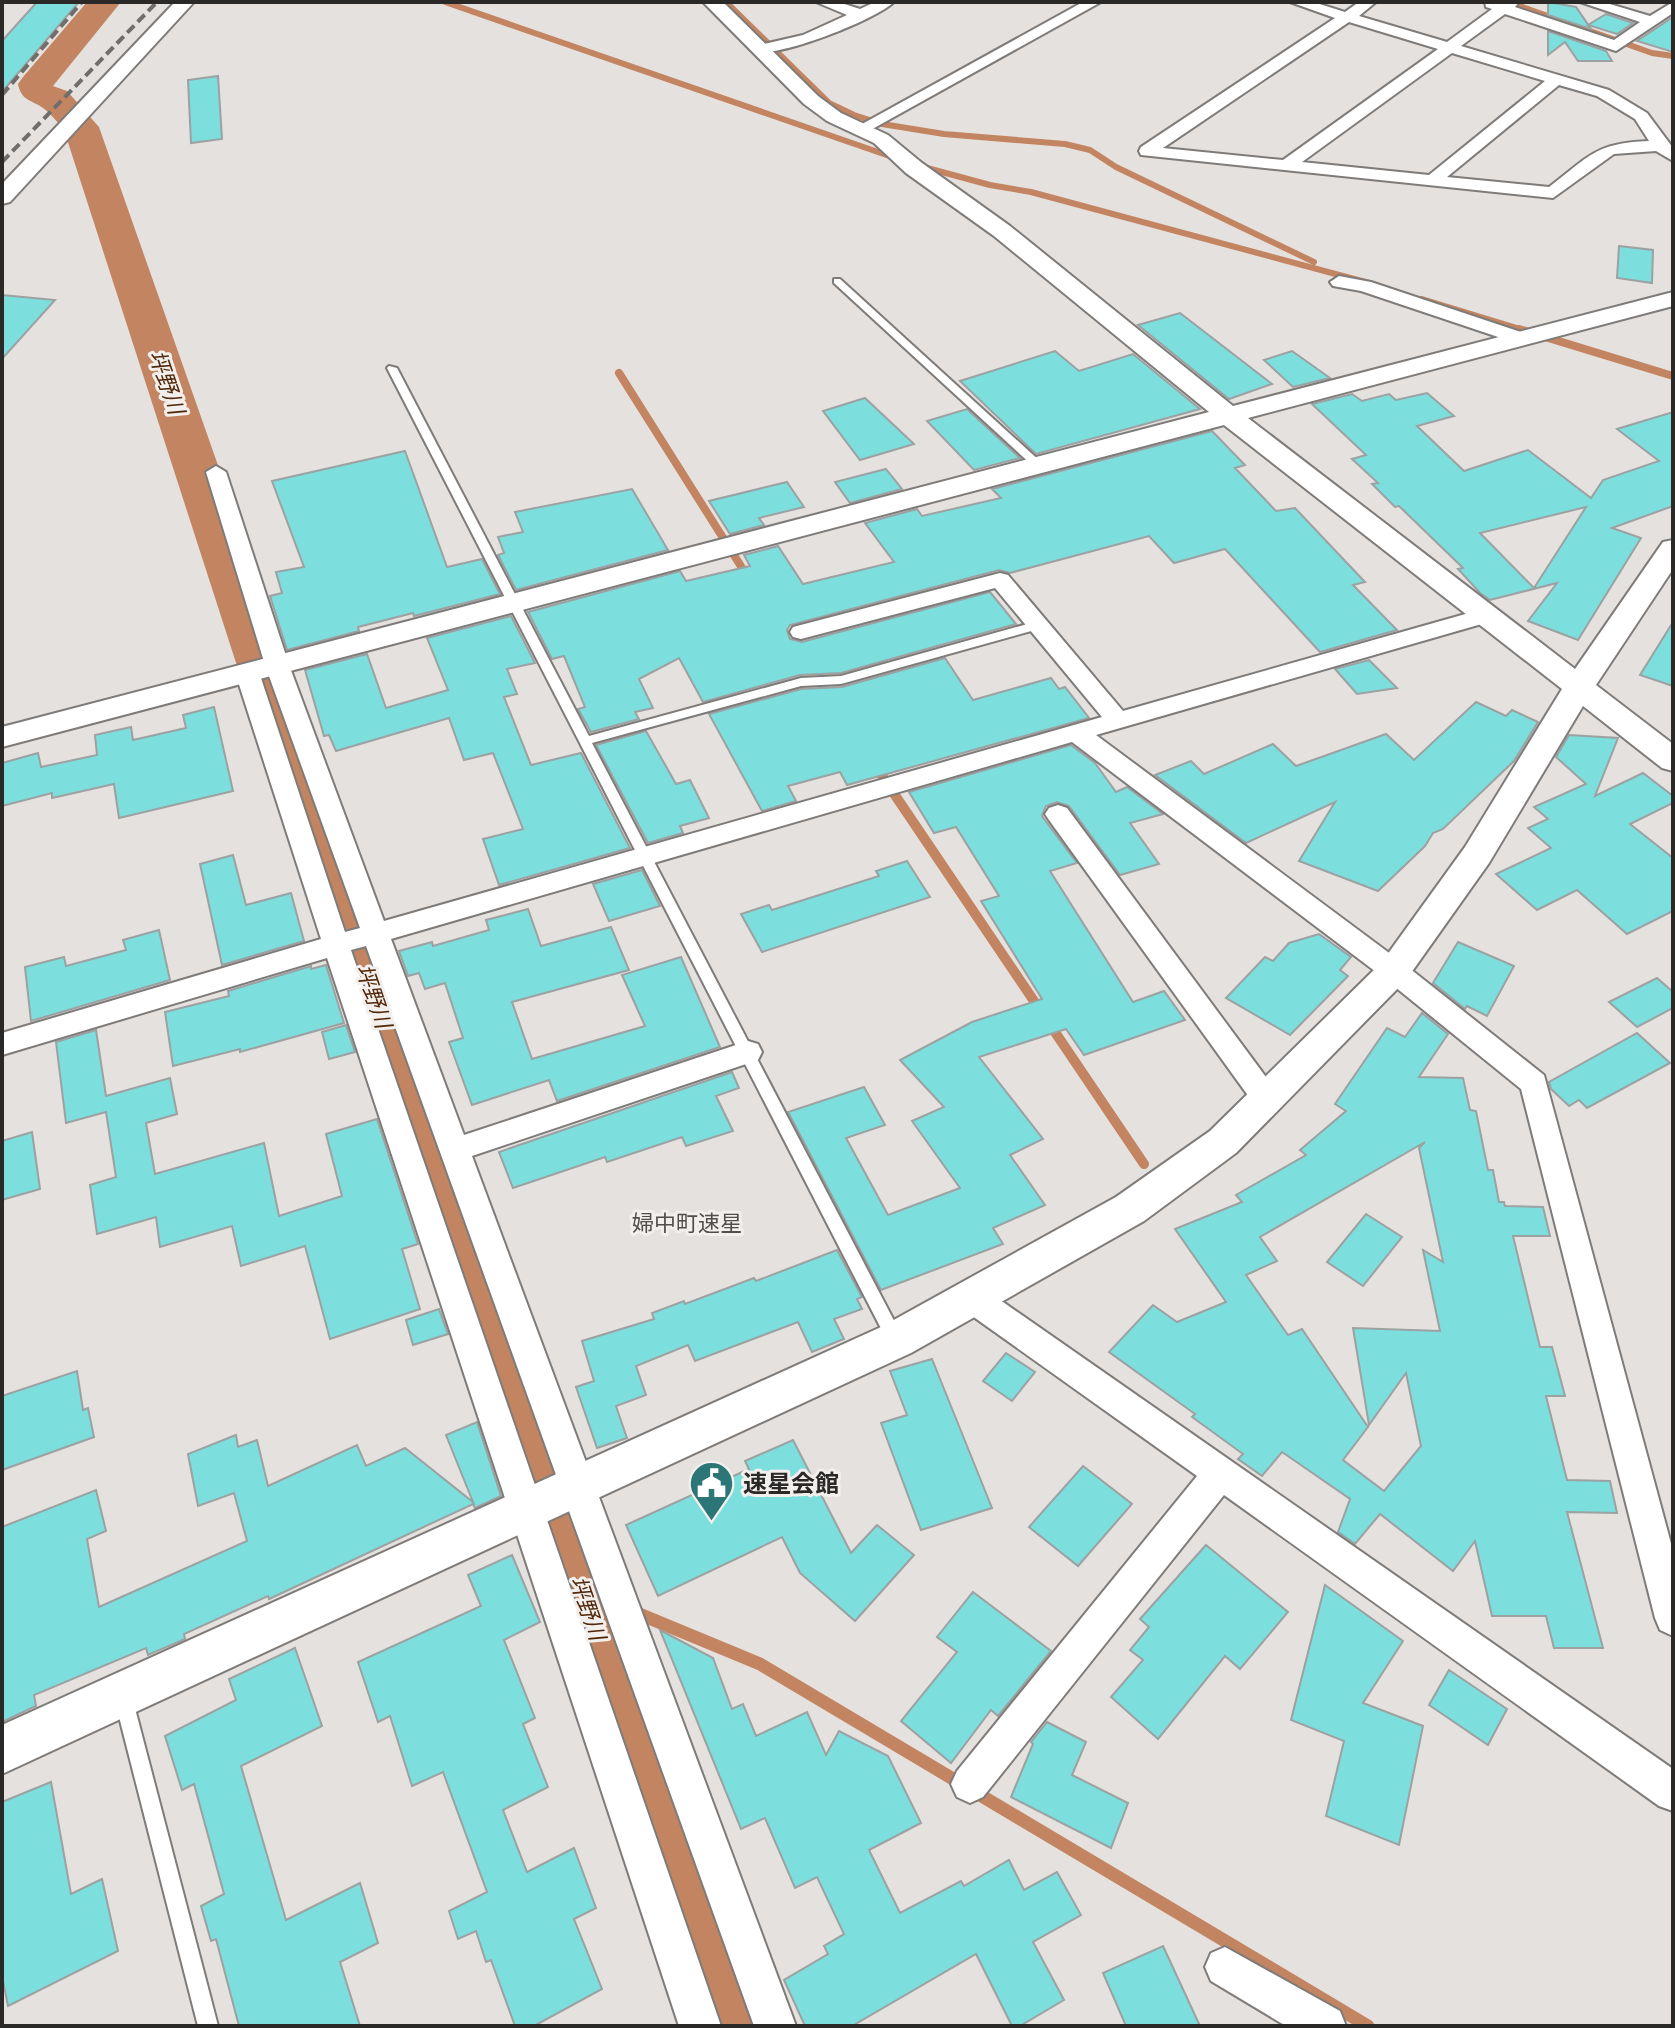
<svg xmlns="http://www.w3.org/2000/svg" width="1675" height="2028" viewBox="0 0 1675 2028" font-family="'Roboto Serif','Noto Sans JP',serif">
<rect width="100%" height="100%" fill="#e5e1df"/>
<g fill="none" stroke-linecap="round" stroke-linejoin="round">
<g stroke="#c38561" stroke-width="6">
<polyline points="445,2 901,160"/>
<polyline points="726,2 829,103 854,115 882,124 944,134 1065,144 1090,150 1116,167 1314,262"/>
<polyline points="1508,2 1652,53 1673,56"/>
<polyline points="916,165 990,185 1031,192 1369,283"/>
<polyline points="1422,299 1526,331"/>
</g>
<g stroke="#c38561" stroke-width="8">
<polyline points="1519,329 1673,376"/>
<polyline points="619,373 749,579"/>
</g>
<polyline stroke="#c38561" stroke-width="10" points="874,764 1144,1164"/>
<g stroke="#c38561" stroke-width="13">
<polyline points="581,1590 610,1602"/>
<polyline points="632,1611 760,1664 1368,2026"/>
</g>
<path fill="#c38561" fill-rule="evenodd" d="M87,2H121L53,86L67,91L99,127L391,957L779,2026H687L331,957L64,130C57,122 49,111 40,106C28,99 21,99 18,84L23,77Z"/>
</g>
<g fill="#7ddede" stroke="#9ca1a1" stroke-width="2" fill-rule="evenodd">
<polygon points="37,2 79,2 2,92 2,41"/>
<polygon points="1548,2 1576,7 1591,29 1548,15"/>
<polygon points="1606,14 1633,23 1617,34 1588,25"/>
<polygon points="1673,17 1673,52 1637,41"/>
<polygon points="1548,31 1606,51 1612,61 1578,61 1565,42 1548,55"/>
<polygon points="218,76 222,139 191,143 188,80"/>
<polygon points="1619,246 1653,250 1652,283 1617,278"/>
<polygon points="2,295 55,300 2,359"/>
<polygon points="1180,313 1272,384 1229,399 1138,325"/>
<polygon points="1055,351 1079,371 1133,354 1200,409 1036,454 960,381"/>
<polygon points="1292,351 1330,378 1293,387 1264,360"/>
<path d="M1427,393L1454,416L1417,426L1464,471L1528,450L1591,498L1603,480L1659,461L1617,429L1673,412V506L1612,528L1641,538L1578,640L1528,621L1557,583L1490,600L1480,593L1458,569L1463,568L1399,506L1395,507L1372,484L1378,483L1352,459L1366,455L1312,404L1352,394L1362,401L1389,394L1396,400ZM1586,507L1534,588L1480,533Z"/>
<polygon points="865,398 914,444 860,460 823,411"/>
<polygon points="967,409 1020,458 974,470 927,421"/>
<polygon points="1212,431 1245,465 1235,468 1276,511 1295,508 1365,582 1353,585 1397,630 1320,652 1225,549 1174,563 1149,536 1010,573 999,570 790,625 787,630 790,639 802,642 990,592 1016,624 841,673 800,675 703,702 679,658 639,679 653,708 635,712 639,719 591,732 578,709 585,707 564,656 552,659 528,612 680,571 686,581 750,566 744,555 778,546 803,584 894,562 865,523 917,509 922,516 1001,498 992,489"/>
<polygon points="405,451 447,567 482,559 500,594 414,616 413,613 358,627 359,631 287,650 270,596 282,593 276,572 304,567 272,481"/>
<polygon points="886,469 902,489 850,503 835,482"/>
<polygon points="787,482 804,507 759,518 764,525 730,534 709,501"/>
<polygon points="632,489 668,550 516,590 498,555 504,553 498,537 523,532 515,512"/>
<polygon points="511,616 535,663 507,669 517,694 504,697 531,765 581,753 630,848 499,885 483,839 523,829 493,753 464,760 449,718 336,751 329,735 324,736 305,670 367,654 386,708 448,690 427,638"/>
<polygon points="1673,622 1673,686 1640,675"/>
<polygon points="945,658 973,700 1051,678 1059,689 1065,687 1089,718 847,785 840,772 788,786 796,801 762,811 709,714 801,689 842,687"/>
<polygon points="1369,660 1397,688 1357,694 1335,669"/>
<polygon points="1476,702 1506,716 1512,710 1538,722 1514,761 1443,829 1433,833 1425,846 1378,891 1299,861 1335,802 1246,843 1155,775 1191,761 1204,774 1273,744 1296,766 1386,734 1414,760"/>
<polygon points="214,707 233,791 119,818 114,784 52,798 52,793 2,806 2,763 38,753 41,767 97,755 95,735 131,727 133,740 186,728 183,715"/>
<polygon points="646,731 676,784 690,780 709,818 680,826 683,833 648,843 596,745"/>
<polygon points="1569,735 1618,738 1595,796 1643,773 1673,796 1673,803 1630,824 1673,858 1673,911 1627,934 1577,890 1537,910 1496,874 1551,848 1528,828 1548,819 1534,807 1586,784 1556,757"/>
<polygon points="1071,745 1095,763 1116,792 1127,787 1163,814 1130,823 1159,864 1120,875 1069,806 1057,802 1046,806 1042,816 1077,863 1050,871 1133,1002 1164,991 1185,1020 1084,1055 1066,1029 979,1057 1043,1139 1010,1155 1045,1205 993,1228 1003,1244 881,1290 788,1112 864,1087 885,1125 846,1138 888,1215 960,1188 912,1121 944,1107 900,1060 972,1022 1042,999 981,901 999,896 956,827 934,833 909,792"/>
<polygon points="233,855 246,905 291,893 304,941 222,965 200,864"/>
<polygon points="907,861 930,897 762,952 741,914 769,905 772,910 879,876 876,871"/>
<polygon points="642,870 660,906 609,921 593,884"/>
<polygon points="528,909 541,946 611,927 629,970 512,1002 532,1059 645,1026 622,975 681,957 720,1047 557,1101 549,1080 472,1105 449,1042 463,1038 445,983 425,989 419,973 408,976 399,951 432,942 433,946 489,930 486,920"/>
<polygon points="159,930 170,980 31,1021 25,967 64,957 66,966 126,950 123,940"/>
<polygon points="1319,934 1351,957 1340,970 1348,976 1290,1035 1226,998 1265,957 1273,961 1289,943"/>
<polygon points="1458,942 1514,966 1487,1016 1467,1006 1465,1009 1433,983"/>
<polygon points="326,965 344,1023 240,1052 240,1049 173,1066 165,1012 229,996 228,991 311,966 311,969"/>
<polygon points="1657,978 1673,992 1673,1008 1637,1027 1609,1002"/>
<path d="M1422,1013L1448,1034L1419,1077L1463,1078L1470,1110L1476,1111L1488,1170H1493L1499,1202H1504L1505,1206L1543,1207L1550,1236H1513L1540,1347H1552L1565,1396H1546L1567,1480L1610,1481L1617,1513L1567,1512L1603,1648H1554L1546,1616H1492L1475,1541L1453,1571L1380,1514L1355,1544L1338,1532L1350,1499L1282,1452L1262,1476L1238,1459L1243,1454L1192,1417L1195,1414L1109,1352L1153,1305L1177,1322L1226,1302L1175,1229L1242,1202L1236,1195L1306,1155L1300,1150L1346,1111L1335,1104L1387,1028L1405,1037ZM1425,1142L1419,1148L1443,1262L1423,1250L1440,1331L1353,1328L1369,1425L1406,1373L1421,1446L1384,1491L1343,1460L1368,1427L1302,1329L1288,1335L1246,1275L1277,1261L1260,1237Z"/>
<polygon points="346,1025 355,1052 329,1059 322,1032"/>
<polygon points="96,1030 106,1096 170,1078 177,1114 146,1123 155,1174 264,1143 279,1216 342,1196 326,1134 377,1119 418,1244 402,1249 420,1309 330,1339 305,1246 241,1266 232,1226 160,1247 156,1217 97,1234 90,1185 116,1177 106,1112 66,1123 56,1042"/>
<polygon points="1637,1033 1670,1063 1587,1108 1579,1100 1569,1106 1551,1089 1549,1082"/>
<polygon points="732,1072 739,1088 716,1096 733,1131 686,1146 682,1137 607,1162 605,1157 513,1188 499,1152"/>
<polygon points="32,1132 40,1189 2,1200 2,1141"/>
<polygon points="1366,1214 1402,1237 1363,1286 1327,1262"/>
<polygon points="837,1250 862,1297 857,1299 862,1309 834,1319 844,1339 812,1352 798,1322 695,1361 688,1345 636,1366 646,1395 616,1406 627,1438 597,1448 576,1387 594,1381 582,1341 654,1319 652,1313 684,1301 685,1304 754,1278 756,1281"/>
<polygon points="439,1309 448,1334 413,1345 406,1320"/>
<polygon points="1006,1353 1035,1372 1012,1401 983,1381"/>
<polygon points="932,1359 992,1508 921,1530 881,1423 907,1415 890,1371"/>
<polygon points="77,1371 83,1410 88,1408 94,1437 2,1470 2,1396"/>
<polygon points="477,1422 501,1496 475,1508 473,1504 269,1599 268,1596 184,1634 185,1639 148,1655 146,1648 34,1695 36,1706 2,1722 2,1527 96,1490 106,1531 87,1539 99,1607 247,1541 234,1493 198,1506 188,1454 236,1435 238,1447 257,1440 268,1486 357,1445 366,1466 405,1448 473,1502 446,1435"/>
<polygon points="793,1440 851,1553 877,1525 914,1555 855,1621 800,1573 782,1537 658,1596 626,1525 749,1469 745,1461"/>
<polygon points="1083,1466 1132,1504 1078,1566 1029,1527"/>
<polygon points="1206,1545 1288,1612 1240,1669 1225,1656 1158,1739 1111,1697 1143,1660 1130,1650 1149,1627 1140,1619"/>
<polygon points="512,1555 540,1622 504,1640 535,1718 523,1724 548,1787 503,1810 527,1872 574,1848 596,1908 574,1919 602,1989 534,2026 515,2026 491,1960 486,1962 476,1931 458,1939 449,1911 487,1892 443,1772 412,1786 390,1716 378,1722 358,1662 481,1606 468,1575"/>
<polygon points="1325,1585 1403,1641 1363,1703 1423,1726 1399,1845 1326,1816 1344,1741 1291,1720"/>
<polygon points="973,1592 1051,1651 998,1716 991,1710 951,1763 901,1721 957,1652 937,1637"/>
<polygon points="660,1630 713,1658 732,1709 743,1704 756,1736 807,1712 826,1755 839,1731 888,1756 921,1823 869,1850 900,1913 961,1881 964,1886 1009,1860 1024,1890 1057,1872 1081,1915 1033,1942 1064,2000 1020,2026 1012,2026 976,1954 852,2026 805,2026 784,1980 828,1954 824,1946 844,1934 817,1877 795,1888 765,1818 741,1829"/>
<polygon points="295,1648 322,1726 241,1766 286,1920 360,1883 378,1943 340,1962 360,2026 239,2026 216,1939 211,1941 201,1906 224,1894 194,1784 182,1790 165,1736 236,1700 229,1679"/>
<polygon points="1449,1670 1507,1709 1488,1745 1429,1705"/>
<polygon points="1047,1722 1086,1742 1072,1775 1128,1803 1111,1848 1011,1797 1033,1744 1031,1742"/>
<polygon points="51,1782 71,1894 102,1879 118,1951 8,2006 2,1976 2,1802"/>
<polygon points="1163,1946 1200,2026 1126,2026 1103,1973"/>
</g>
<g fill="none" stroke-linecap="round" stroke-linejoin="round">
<defs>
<g id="service">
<polygon points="834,279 840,279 1042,463 1042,467 1034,467 834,283"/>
<polygon points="389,366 397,368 589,736 801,678 841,676 1038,621 1044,625 1042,628 841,684 801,686 592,743 901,1334 903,1339 901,1344 895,1346 889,1344 387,368"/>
<polygon points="123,1688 130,1690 132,1697 218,2026 198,2026 114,1697 116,1690"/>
</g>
<g id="minor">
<path d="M816,2H838L860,9L875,2H894C875,20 781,57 755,52V46L803,35L847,15Z"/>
<polygon points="1083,2 1101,2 867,132 855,132 853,129"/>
<path d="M1290,2H1313L1345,12L1359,2H1376L1359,16L1447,42L1492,9L1486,7L1485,2H1519L1515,7L1614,40L1640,22L1580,2H1603L1650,16L1673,2V13L1616,51L1505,14L1461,46L1609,90L1647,113L1673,148V161L1656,151L1614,154L1553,198L1141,155L1139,151L1141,147L1335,18ZM1349,22L1438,49L1283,160L1163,148ZM1452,53L1545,81L1429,175L1302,162ZM1559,85L1597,96L1635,119L1649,141C1595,143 1590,156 1549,187L1447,177Z"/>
<polygon points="1339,276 1371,282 1527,334 1530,338 1527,342 1513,342 1361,291 1333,286 1330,282"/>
<polygon points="216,466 226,472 289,665 384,921 1102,717 995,588 801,639 793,637 790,632 793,627 1000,573 1008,575 1123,711 1476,611 1492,611 1495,616 1492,621 1096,735 1404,964 1544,1075 1673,1551 1673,1636 1660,1630 1655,1618 1521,1089 1384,978 1072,742 391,939 464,1135 748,1041 758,1044 762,1052 758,1060 472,1156 796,2026 754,2026 366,946 351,950 721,2026 679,2026 327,958 2,1055 2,1033 321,939 235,672 239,667 255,667 259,672 345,932 360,928 265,665 206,472"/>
<polygon points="1058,805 1067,808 1277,1092 1282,1100 1277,1108 1267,1112 1257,1108 1049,820 1045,814 1049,808"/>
<polygon points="972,1284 983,1288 1673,1769 1673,1811 1659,1806 1224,1495 983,1797 970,1803 957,1797 951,1784 957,1771 1197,1476 961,1308 956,1298 961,1288"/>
<polygon points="1225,1947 1340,2011 1346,2026 1286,2026 1211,1981 1205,1967 1211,1953"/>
</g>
<g id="tertiary">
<polygon points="175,2 194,2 10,202 2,204 2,184"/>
<polygon points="703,2 723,2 818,96 841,113 888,135 922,163 1010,226 1233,406 1673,292 1673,306 1248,418 1575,669 1663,542 1673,540 1673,569 1596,685 1673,744 1673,771 1662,768 1583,706 1489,863 1406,980 1236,1153 1144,1221 911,1353 2,1774 2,1725 881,1327 1116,1197 1210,1131 1382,962 1465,847 1562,689 1224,425 2,747 2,727 1209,412 994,236 906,173 874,143 827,121 804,104"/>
</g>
</defs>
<use href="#service" stroke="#7e7b79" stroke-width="4"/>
<use href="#minor" stroke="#7e7b79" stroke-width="4"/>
<use href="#tertiary" stroke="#7e7b79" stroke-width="4"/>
<use href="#service" fill="#fff" fill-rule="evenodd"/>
<use href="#minor" fill="#fff" fill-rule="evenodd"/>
<use href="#tertiary" fill="#fff" fill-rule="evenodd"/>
<g stroke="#706e6d" stroke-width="4" stroke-dasharray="10 5" stroke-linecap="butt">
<polyline points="2,95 82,2"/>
<polyline points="2,162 157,2"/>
</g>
</g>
<defs>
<symbol id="civic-pin" viewBox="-11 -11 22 30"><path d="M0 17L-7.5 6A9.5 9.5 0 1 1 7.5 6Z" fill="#2c7677" stroke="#f2efec"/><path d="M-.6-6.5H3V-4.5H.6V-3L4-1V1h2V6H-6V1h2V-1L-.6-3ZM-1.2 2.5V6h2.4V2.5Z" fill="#fff"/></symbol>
</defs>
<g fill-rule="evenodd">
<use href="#civic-pin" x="686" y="1458" width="51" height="69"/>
</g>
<g text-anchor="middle" stroke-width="6" stroke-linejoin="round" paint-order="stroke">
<g font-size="22" font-style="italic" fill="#51280b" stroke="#f2efec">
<text transform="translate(167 382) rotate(71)" y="8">坪野川</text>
<text transform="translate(374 996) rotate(71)" y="8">坪野川</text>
<text transform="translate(588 1608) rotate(71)" y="8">坪野川</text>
</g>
<g font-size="22" fill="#514e4c" stroke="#f2efec">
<text x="687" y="1231">婦中町速星</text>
</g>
<g font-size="24" font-weight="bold" fill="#2a2928" stroke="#f2efec" text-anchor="start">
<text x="743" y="1492">速星会館</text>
</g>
</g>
<rect width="1675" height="2028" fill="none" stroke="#2a2928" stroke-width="8"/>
</svg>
